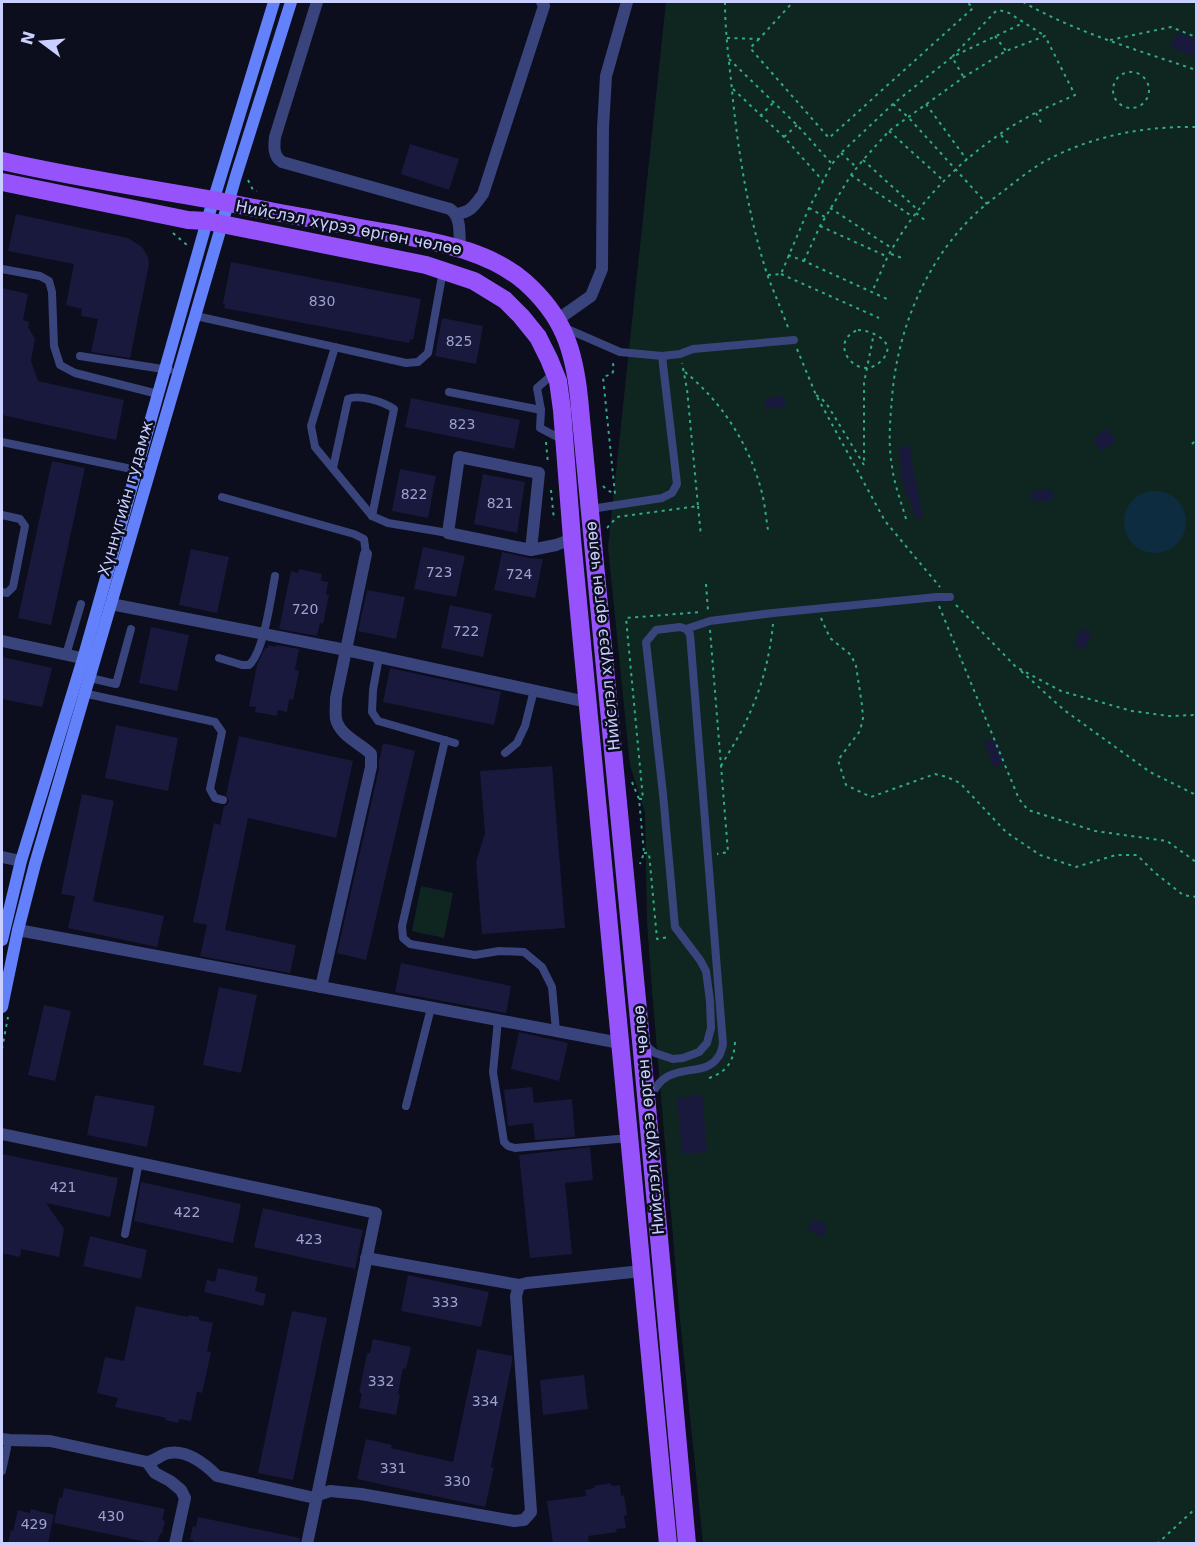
<svg xmlns="http://www.w3.org/2000/svg" width="1198" height="1545" viewBox="0 0 1198 1545" font-family="'DejaVu Sans',sans-serif">
<rect width="100%" height="100%" fill="#0c0d1d"/>
<g fill="#0f2620">
<polygon points="666,2 1196,2 1196,1543 703,1543 680,1319 652,991 647,921 645,813 630,765 608,547"/>
<polygon points="421,886 453,893 444,938 412,931"/>
</g>
<circle fill="#0d2c40" cx="1155" cy="522" r="31"/>
<g fill="#19193d">
<polygon points="1177,32 1197,40 1197,57 1171,47"/>
<polygon points="410,144 459,159 449,190 401,174"/>
<polygon points="16,214 128,238 142,247 148,257 149,264 130,358 91,352 98,319 81,316 82,309 66,305 74,264 8,251"/>
<polygon points="231,262 421,299 413,340 410,339 409,343 224,308 225,304 223,304"/>
<polygon points="2,288 28,294 23,320 29,322 28,327 35,339 31,361 38,381 124,400 116,440 2,415"/>
<polygon points="442,318 483,326 476,364 435,356"/>
<polygon points="784,396 785,407 766,409 765,398"/>
<polygon points="411,398 520,420 514,449 405,427"/>
<polygon points="1107,428 1116,440 1102,452 1093,440"/>
<polygon points="910,446 913,469 923,517 916,519 909,497 907,497 902,477 899,447"/>
<polygon points="52,461 85,468 51,625 18,618"/>
<polygon points="400,469 436,476 428,518 392,511"/>
<polygon points="483,474 525,482 517,533 474,524"/>
<polygon points="1052,489 1053,500 1033,502 1032,491"/>
<polygon points="423,547 465,556 456,597 414,589"/>
<polygon points="191,549 229,557 217,613 179,605"/>
<polygon points="502,552 529,558 543,559 535,598 494,590"/>
<polygon points="299,569 322,574 321,581 328,582 326,595 329,595 323,624 320,623 317,636 279,629 291,571 298,573"/>
<polygon points="367,590 405,597 396,639 358,631"/>
<polygon points="450,605 492,614 483,657 441,648"/>
<polygon points="151,627 189,635 177,691 139,683"/>
<polygon points="1081,629 1092,634 1085,649 1074,644"/>
<polygon points="268,645 276,647 276,645 299,649 295,670 299,671 293,700 289,699 287,712 278,710 277,716 255,712 256,707 249,706 257,665 265,648 268,648"/>
<polygon points="2,657 52,668 42,707 2,699"/>
<polygon points="390,668 501,692 494,725 383,702"/>
<polygon points="116,725 178,738 168,791 105,778"/>
<polygon points="239,736 353,761 336,838 248,818 225,930 296,945 290,973 200,956 207,925 193,922 214,823 220,825 224,806 227,805 229,801 226,795"/>
<polygon points="994,738 1004,762 994,767 984,742"/>
<polygon points="383,743 415,751 366,960 337,953 379,769 379,761"/>
<polygon points="552,766 565,928 482,934 476,862 485,833 480,771"/>
<polygon points="82,794 114,801 93,901 164,916 157,947 68,928 75,896 61,894"/>
<polygon points="401,963 511,986 506,1013 395,992"/>
<polygon points="219,987 257,995 241,1073 203,1065"/>
<polygon points="44,1005 71,1011 55,1081 28,1075"/>
<polygon points="519,1032 568,1043 559,1081 511,1069"/>
<polygon points="532,1087 534,1103 572,1099 575,1137 535,1140 533,1123 508,1126 504,1090"/>
<polygon points="95,1095 155,1106 147,1147 87,1135"/>
<polygon points="702,1095 707,1152 682,1154 677,1098"/>
<polygon points="590,1147 593,1180 565,1183 572,1254 530,1258 519,1155"/>
<polygon points="2,1154 118,1178 110,1217 46,1203 64,1229 59,1257 21,1249 20,1257 2,1253"/>
<polygon points="141,1182 241,1204 233,1243 134,1221"/>
<polygon points="263,1208 363,1230 355,1269 254,1247"/>
<polygon points="813,1219 828,1226 823,1237 808,1230"/>
<polygon points="90,1236 147,1250 141,1279 83,1266"/>
<polygon points="218,1268 258,1277 255,1291 266,1294 263,1306 204,1292 207,1280 215,1282"/>
<polygon points="408,1275 489,1292 481,1327 401,1311"/>
<polygon points="136,1306 188,1317 189,1315 199,1317 199,1320 213,1323 207,1351 211,1352 202,1393 197,1392 191,1421 179,1419 178,1423 165,1420 166,1418 115,1407 118,1398 97,1393 105,1357 124,1361"/>
<polygon points="292,1311 327,1318 293,1480 258,1473"/>
<polygon points="373,1339 411,1347 406,1369 403,1368 398,1394 400,1395 396,1415 359,1408 362,1393 359,1393 367,1353 370,1353"/>
<polygon points="477,1349 512,1356 512,1362 491,1467 494,1468 485,1507 357,1479 366,1439 392,1445 391,1448 453,1462"/>
<polygon points="584,1375 588,1409 543,1415 540,1380"/>
<polygon points="611,1483 611,1486 620,1485 621,1496 624,1495 627,1515 624,1516 626,1528 616,1529 617,1532 588,1536 589,1544 553,1544 547,1501 586,1496 585,1490 594,1488 594,1486"/>
<polygon points="64,1488 165,1509 162,1520 165,1521 162,1534 160,1534 157,1544 54,1523 59,1498 62,1498"/>
<polygon points="31,1509 54,1515 48,1544 8,1544 11,1530 13,1531 18,1510 30,1513"/>
<polygon points="198,1517 300,1538 299,1544 193,1544 193,1540 190,1540 193,1526 196,1527"/>
</g>
<g fill="none" stroke-linecap="round" stroke-linejoin="round">
<g stroke="#30ab88" stroke-width="2" stroke-dasharray="3 4.5" stroke-linecap="butt">
<path d="M725,2C725,27 728,54 731,80C737,145 747,211 767,274C774,293 782,311 789,330"/>
<path d="M1023,2C1077,33 1138,50 1196,70"/>
<polyline points="995,36 1006,51"/>
<polyline points="727,38 759,39 793,2"/>
<polyline points="759,39 750,48 829,138 973,8 967,2"/>
<polyline points="1110,40 1171,27 1196,37"/>
<polyline points="729,59 797,125 832,164"/>
<circle cx="1131" cy="90" r="18"/>
<polyline points="963,76 952,57 995,12 999,10 1009,13 1045,36"/>
<polyline points="733,89 784,137 823,181"/>
<polyline points="893,104 908,117 987,204"/>
<polyline points="926,104 967,160"/>
<polyline points="1036,113 1043,126"/>
<polyline points="760,116 773,103"/>
<polyline points="889,131 944,181"/>
<polyline points="1001,135 1009,144"/>
<polyline points="784,137 797,125"/>
<polyline points="841,153 856,167"/>
<polyline points="863,160 918,210"/>
<polyline points="851,175 913,217"/>
<polyline points="248,180 253,190 257,191"/>
<polyline points="809,208 825,217"/>
<polyline points="830,208 893,249"/>
<polyline points="916,213 926,221"/>
<polyline points="820,226 888,257"/>
<polyline points="173,233 187,245"/>
<polyline points="891,254 902,258"/>
<polyline points="788,255 804,261 887,299"/>
<path d="M804,261L820,226L851,175L863,160L889,131L964,77L1006,51L1045,36L1075,95C1062,101 1049,106 1037,112C975,144 920,196 887,258C882,269 877,281 872,292"/>
<polyline points="781,274 879,318"/>
<polyline points="768,275 781,274 809,208 832,164 841,153 893,104 952,57 1023,23"/>
<path d="M858,330C875,331 900,344 880,362C857,383 826,342 858,330Z"/>
<polyline points="797,349 816,395 885,521 940,587"/>
<path d="M685,372C723,403 750,446 762,493C765,505 766,518 768,530"/>
<polyline points="816,395 822,399 828,406 864,465 864,383 874,333"/>
<polyline points="546,442 548,464"/>
<polyline points="1192,444 1196,440"/>
<polyline points="603,486 607,490 615,494 603,377 612,374 614,369 612,359"/>
<polyline points="551,490 554,520"/>
<polyline points="698,506 701,536"/>
<path d="M906,519C901,501 894,484 892,466C888,444 890,420 892,398C897,332 924,265 971,218C982,207 994,198 1006,189C1020,178 1035,166 1051,158C1096,135 1147,126 1196,127"/>
<polyline points="607,528 617,517 698,506 687,389 682,363"/>
<polyline points="706,584 708,611"/>
<polyline points="956,605 1016,667 1061,691 1132,711 1169,716 1196,715"/>
<polyline points="939,606 1019,799 1028,810 1095,831 1167,841 1196,862"/>
<polyline points="821,618 830,638 851,655 856,666 862,705 863,718 860,731 838,760 846,785 871,797 935,774 947,777 960,783 1006,832 1040,855 1076,867 1116,855 1137,855 1154,872 1183,895 1196,897"/>
<polyline points="710,630 728,852 717,854"/>
<polyline points="1021,671 1064,710 1150,772 1196,795"/>
<path d="M721,766C730,750 741,734 748,717C762,687 770,656 773,624"/>
<polyline points="632,782 639,799 644,853 640,864"/>
<polyline points="639,799 643,799 626,618 701,612"/>
<polyline points="644,853 649,853 657,939 669,937"/>
<polyline points="2,1049 8,1017"/>
<path d="M709,1078C727,1072 734,1061 735,1042"/>
<polyline points="1157,1544 1196,1508"/>
</g>
<g stroke="#38447b" stroke-width="8">
<polyline points="2,269 40,276 49,281 52,292 54,346 60,365 75,373 158,394"/>
<polyline points="196,316 406,363 418,362 428,353 443,271"/>
<polyline points="565,328 620,352 662,356 680,354 693,349 794,340"/>
<polyline points="335,347 311,426 315,447 372,516 388,523 448,533"/>
<polyline points="80,356 169,370"/>
<polyline points="553,374 537,388 541,410 540,428 563,440"/>
<polyline points="449,392 541,410"/>
<polyline points="2,442 127,468 150,474"/>
<path d="M333,468L348,399C360,394 384,402 394,409L372,516"/>
<polyline points="222,497 354,534 364,539 366,554"/>
<polyline points="591,509 662,498 672,493 677,484 662,356"/>
<polyline points="2,515 20,519 25,526 13,587 7,593 2,592"/>
<polyline points="686,629 710,621 773,613 937,597 950,597"/>
<polyline points="66,655 81,604"/>
<polyline points="379,657 373,690 372,712 378,721 455,743"/>
<path d="M219,658L242,665H249C264,652 271,597 275,576"/>
<polyline points="90,678 116,684 131,629"/>
<polyline points="83,693 215,722 222,732 210,789 215,798 223,800"/>
<polyline points="445,740 402,926 403,938 410,944 475,955 499,951 524,952 542,967 552,987 556,1031"/>
<polyline points="505,753 517,743 525,726 534,690"/>
<polyline points="498,1020 493,1072 504,1142 508,1146 515,1148 629,1138"/>
<path d="M644,1044L655,1053L673,1059L683,1058L699,1052L707,1043L711,1028L710,1001L706,971L700,960L675,927L663,794L646,642L656,630L680,627L686,629L690,634L723,1044C722,1048 721,1054 718,1057C704,1080 666,1058 651,1097"/>
<polyline points="406,1106 431,1008"/>
<polyline points="125,1234 139,1162"/>
<polyline points="2,1471 7,1448"/>
</g>
<g stroke="#38447b" stroke-width="12">
<path d="M317,2L275,137C274,146 273,156 282,162L450,209C462,217 459,236 460,249"/>
<path d="M456,214C471,212 474,206 483,194L544,6L542,2"/>
<polyline points="557,320 591,296 602,269 603,128 606,76 627,2"/>
<polyline points="531,550 539,473 459,457 448,533 531,550 556,545 572,539"/>
<polyline points="111,604 346,650 587,702"/>
<polyline points="2,641 91,660"/>
<polyline points="2,857 21,861"/>
<polyline points="18,930 620,1043"/>
<path d="M321,987L371,767V754C360,743 340,736 336,719C335,713 336,704 336,698L366,554"/>
<polyline points="2,1134 376,1213 307,1544"/>
<polyline points="366,1258 519,1285"/>
<path d="M2,1439L9,1440L50,1441L147,1462C156,1461 161,1454 169,1453C187,1450 205,1464 217,1476L315,1498"/>
<polyline points="147,1462 155,1473 170,1481 181,1490 185,1498 175,1544"/>
<polyline points="315,1496 330,1491 361,1494 514,1521 524,1520 531,1512 516,1296 519,1285 527,1283 642,1271"/>
</g>
<g stroke="#6381fb" stroke-width="12">
<polyline points="2,940 21,861 83,659 207,221 274,2"/>
<polyline points="2,1007 18,930 35,864 236,176 291,2"/>
</g>
<g stroke="#9753fb" stroke-width="18">
<path d="M2,161C77,178 153,189 229,203C259,209 289,215 319,220C344,225 369,230 395,234C440,243 489,251 525,282C563,316 574,349 579,398L641,1041L687,1544"/>
<polyline points="2,182 188,220 207,221 426,265 474,281 505,300 521,316 538,337 549,359 558,381 562,410 572,539 668,1544"/>
</g>
</g>
<g text-anchor="middle" stroke-width="5" stroke-linejoin="round" paint-order="stroke">
<g font-size="14" fill="#9da2ce">
<text x="322" y="306">830</text>
<text x="459" y="346">825</text>
<text x="462" y="429">823</text>
<text x="414" y="499">822</text>
<text x="500" y="508">821</text>
<text x="439" y="577">723</text>
<text x="519" y="579">724</text>
<text x="305" y="614">720</text>
<text x="466" y="636">722</text>
<text x="63" y="1192">421</text>
<text x="187" y="1217">422</text>
<text x="309" y="1244">423</text>
<text x="445" y="1307">333</text>
<text x="381" y="1386">332</text>
<text x="485" y="1406">334</text>
<text x="393" y="1473">331</text>
<text x="457" y="1486">330</text>
<text x="111" y="1521">430</text>
<text x="34" y="1529">429</text>
</g>
<g font-size="16" fill="#c9cffe" stroke="#0c0d1d">
<text transform="translate(349 227) rotate(11)" y="6">Нийслэл хүрээ өргөн чөлөө</text>
<text transform="translate(125 498) rotate(-74)" y="6">Хүннүгийн гудамж</text>
<text transform="translate(602 636) rotate(-96)" y="6">Нийслэл хүрээ өргөн чөлөө</text>
<text transform="translate(648 1120) rotate(-95)" y="6">Нийслэл хүрээ өргөн чөлөө</text>
</g>
</g>
<rect width="1198" height="1545" fill="none" stroke="#c9cffe" stroke-width="6"/>
<g transform="translate(42 42) rotate(286)" stroke="#0c0d1d" stroke-width="4.5" paint-order="stroke">
<path d="M0-4.5L10 22L0 15L-10 22Z" fill="#c9cffe"/>
<text y="-9" font-size="16" font-weight="bold" text-anchor="middle" fill="#c9cffe">N</text>
</g>
</svg>
